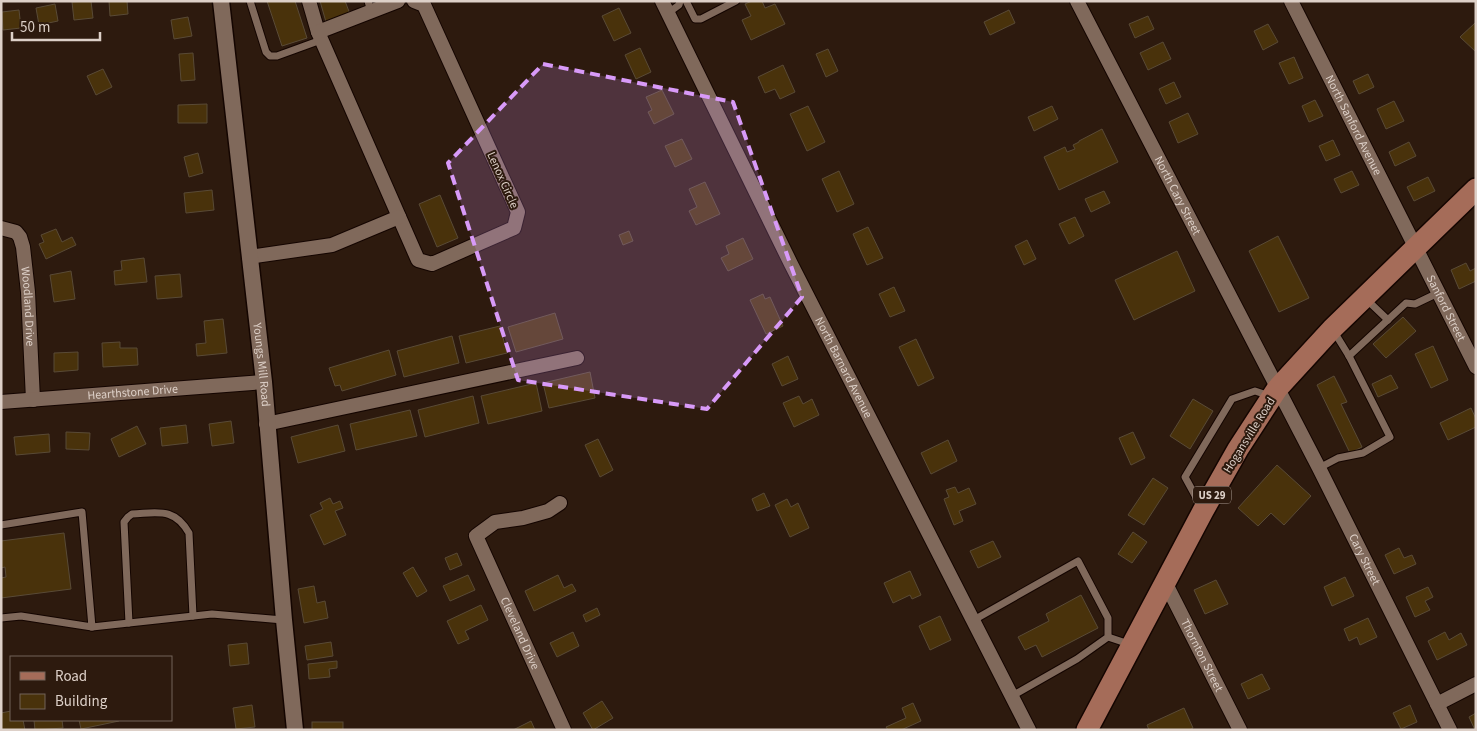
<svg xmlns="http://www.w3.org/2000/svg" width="1477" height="731" viewBox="0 0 1477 731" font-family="'Source Sans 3',sans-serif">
<rect width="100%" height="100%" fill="#2d1a0e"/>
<g fill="#49320b" stroke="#594a36">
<polygon points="91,1 93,18 74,20 72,2"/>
<polygon points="109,1 127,1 128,14 110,16"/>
<polygon points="267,1 295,1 307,38 282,46"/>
<polygon points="320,1 345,1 350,14 326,22"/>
<polygon points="752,1 762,1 765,8 775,4 785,24 751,40 742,20 751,16 745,4"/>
<polygon points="55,4 58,21 39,25 36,8"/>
<polygon points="619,8 631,33 614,41 602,16"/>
<polygon points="19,10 21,28 3,30 2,12"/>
<polygon points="1009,10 1015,23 990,35 984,22"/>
<polygon points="1148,16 1154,29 1135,38 1129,24"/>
<polygon points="188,17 192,36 174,39 171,20"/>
<polygon points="1475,23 1476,24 1476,52 1460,37"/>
<polygon points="1268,24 1278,42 1263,50 1254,31"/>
<polygon points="1163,42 1171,59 1148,70 1140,53"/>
<polygon points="640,48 651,72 636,79 625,55"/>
<polygon points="828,49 838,71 826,77 816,54"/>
<polygon points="193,53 195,80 181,81 179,54"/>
<polygon points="1294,57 1303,78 1289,84 1279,63"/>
<polygon points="783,65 795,92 780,99 775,89 765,93 758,77"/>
<polygon points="103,69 112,87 96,95 87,76"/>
<polygon points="1368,74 1374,87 1359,94 1353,81"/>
<polygon points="1174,82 1181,97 1166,104 1159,89"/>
<polygon points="662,90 674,114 654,124 648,112 652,110 646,97"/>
<polygon points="1315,100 1323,116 1309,122 1302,106"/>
<polygon points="1394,101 1404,121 1386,129 1377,109"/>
<polygon points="207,104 207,123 178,123 178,105"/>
<polygon points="808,106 825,142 807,151 790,114"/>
<polygon points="1052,106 1058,119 1034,131 1028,117"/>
<polygon points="1188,113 1198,134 1178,143 1169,122"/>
<polygon points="1102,129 1118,162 1059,190 1044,157 1065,147 1067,152 1075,149 1073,145 1079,142 1079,141"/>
<polygon points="682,139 692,159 675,167 665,146"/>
<polygon points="1333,140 1340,155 1326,161 1319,146"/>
<polygon points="1409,142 1416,156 1395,166 1389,152"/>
<polygon points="198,153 203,173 189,177 184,157"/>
<polygon points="839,171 854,204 837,212 822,179"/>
<polygon points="1352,171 1359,185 1341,193 1334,179"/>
<polygon points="1428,177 1435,191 1414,201 1407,187"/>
<polygon points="705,182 720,214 696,225 689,211 697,207 689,189"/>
<polygon points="212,190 214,210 186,213 184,193"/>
<polygon points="1104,191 1110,203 1091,212 1085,199"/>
<polygon points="440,195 458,238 437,247 419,204"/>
<polygon points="1075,217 1084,236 1069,244 1059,224"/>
<polygon points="868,227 883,258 867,265 853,234"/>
<polygon points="56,229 62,242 72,237 76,245 46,259 39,244 44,242 41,235"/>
<polygon points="629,231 633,241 623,245 619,235"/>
<polygon points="1278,236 1309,298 1279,312 1249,251"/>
<polygon points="743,238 753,259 728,271 721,258 729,254 726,246"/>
<polygon points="1027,240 1036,259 1024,265 1015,246"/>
<polygon points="1177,251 1195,291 1134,320 1115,280"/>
<polygon points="144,258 147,282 115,285 114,271 122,270 121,261"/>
<polygon points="1466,263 1470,271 1476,268 1476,281 1459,289 1451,270"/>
<polygon points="71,271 75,299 54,302 50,275"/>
<polygon points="180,274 182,297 157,299 155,276"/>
<polygon points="894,287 905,311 890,317 879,294"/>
<polygon points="763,294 765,299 770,297 783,326 766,334 750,300"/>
<polygon points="555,313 563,339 516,352 508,327"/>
<polygon points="1403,317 1416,331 1386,358 1373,344"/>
<polygon points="223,319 227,353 197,356 196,344 206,343 204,321"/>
<polygon points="500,326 507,353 466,363 459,336"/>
<polygon points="452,336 459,363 404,377 397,351"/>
<polygon points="916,339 934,378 918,386 899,347"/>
<polygon points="120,342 120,348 137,348 138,365 103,367 102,343"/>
<polygon points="1433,346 1448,380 1431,388 1415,354"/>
<polygon points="389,350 396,375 342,391 340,385 335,386 329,368"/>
<polygon points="78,352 78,370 54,372 54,353"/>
<polygon points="788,356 798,379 782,386 772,364"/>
<polygon points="590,372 595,398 549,408 543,383"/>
<polygon points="1391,375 1398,388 1378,397 1372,384"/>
<polygon points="1334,376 1347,402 1341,404 1362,447 1350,453 1317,385"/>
<polygon points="536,383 542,411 488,424 481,396"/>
<polygon points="473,396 479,423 425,437 418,410"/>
<polygon points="799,396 803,404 812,399 819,415 794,427 783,403"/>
<polygon points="1193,399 1213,411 1190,449 1170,436"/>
<polygon points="1471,408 1476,419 1476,427 1448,440 1440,423"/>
<polygon points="410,410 417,436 356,450 350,424"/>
<polygon points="231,421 234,443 212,446 209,424"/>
<polygon points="186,425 188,443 162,446 160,428"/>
<polygon points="338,425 345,451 298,463 291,437"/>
<polygon points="137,426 146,444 119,457 111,439"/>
<polygon points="66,432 90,433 89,450 66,449"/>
<polygon points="1133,432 1145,458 1131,465 1119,438"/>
<polygon points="49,434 50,452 16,455 14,437"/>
<polygon points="598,439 613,470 600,477 585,445"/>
<polygon points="948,440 957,461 931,474 921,453"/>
<polygon points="1277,465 1311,496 1284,525 1271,513 1258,526 1238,508"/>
<polygon points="1153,478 1168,488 1144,525 1128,515"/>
<polygon points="955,487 958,493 969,488 976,504 959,511 963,521 954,525 944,499 949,497 946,490"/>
<polygon points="764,493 770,506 757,511 752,499"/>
<polygon points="330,498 333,504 340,501 343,508 335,511 346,535 324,545 310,515 323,509 320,503"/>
<polygon points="787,499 791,507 798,503 809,528 790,537 775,505"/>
<polygon points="1133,532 1147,542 1132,563 1118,554"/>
<polygon points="64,533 71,589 1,598 1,578 6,577 5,567 1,568 1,541"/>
<polygon points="993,541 1001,557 978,568 970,551"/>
<polygon points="1399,548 1404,558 1412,555 1416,564 1394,574 1385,555"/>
<polygon points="457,553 462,565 450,570 445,558"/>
<polygon points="413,567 427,591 417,597 403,573"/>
<polygon points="910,571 921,595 912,599 910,595 893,603 884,583"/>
<polygon points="468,575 475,590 450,601 443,586"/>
<polygon points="558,575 564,588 572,584 576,591 534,611 525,591"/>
<polygon points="1345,577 1354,596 1332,606 1324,587"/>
<polygon points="1216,580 1228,604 1205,614 1194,590"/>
<polygon points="314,586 317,603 325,601 328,618 304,623 298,589"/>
<polygon points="1428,587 1433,597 1425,601 1430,610 1415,617 1406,597"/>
<polygon points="1081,595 1098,628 1042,657 1036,645 1025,650 1018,637 1049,621 1046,614"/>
<polygon points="481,605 488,620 465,631 469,639 458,644 447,621"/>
<polygon points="597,608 600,615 586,622 583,615"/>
<polygon points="940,616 951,640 930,650 919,626"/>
<polygon points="1368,618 1377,637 1360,645 1357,637 1349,641 1344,629"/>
<polygon points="573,632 579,646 557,657 550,643"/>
<polygon points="1445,632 1449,640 1461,633 1467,645 1437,660 1428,641"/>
<polygon points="331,642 333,656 307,660 305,646"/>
<polygon points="247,643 249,664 230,666 228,645"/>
<polygon points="337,661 337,668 329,669 330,677 309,679 308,664"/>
<polygon points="1262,674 1270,689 1248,699 1241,684"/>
<polygon points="602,701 613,718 593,730 583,713"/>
<polygon points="913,703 921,721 901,730 888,730 886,727 906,718 902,708"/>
<polygon points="252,705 255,727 236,729 233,708"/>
<polygon points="1410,705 1417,722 1401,729 1393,713"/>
<polygon points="1184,708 1193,728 1189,730 1149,730 1147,725"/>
<polygon points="11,711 11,720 23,720 25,730 1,730 1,713"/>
<polygon points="1476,713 1476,730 1475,730 1469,717"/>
<polygon points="34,720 62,720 63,728 35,730"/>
<polygon points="79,720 119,720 119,721 81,729"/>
<polygon points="531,721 535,730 513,730"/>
<rect x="312" y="722" width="31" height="8"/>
</g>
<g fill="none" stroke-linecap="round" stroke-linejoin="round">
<defs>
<g id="service">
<polyline points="250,1 266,52 270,56 277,56 321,40"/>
<polyline points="368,1 371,12"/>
<polyline points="686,1 695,19 701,19 736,1"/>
<polyline points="668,13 679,5 680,1"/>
<polyline points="1366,299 1388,320"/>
<polyline points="1349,356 1406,303 1415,304 1438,293"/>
<polyline points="1319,468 1338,458 1363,453 1390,437 1349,356 1333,330"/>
<polyline points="1202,508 1185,477 1232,399 1255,391 1270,396"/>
<polyline points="1,525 82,512 92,627 21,616 1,618"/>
<polyline points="972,621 1078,561 1108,618 1108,637 1077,659 1012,696"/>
<path d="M129,623L124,522L128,517L132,514C158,513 174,507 189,533L193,616"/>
<polyline points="92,627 212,614 283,620"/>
<polyline points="1108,637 1129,644"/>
</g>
<g id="minor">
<polyline points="309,1 318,32 418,260 432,264 514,228 518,212 424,5 414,1"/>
<path id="s1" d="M662,1L791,264L1029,730"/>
<path id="s2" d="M1077,1L1319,468L1450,730"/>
<path id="s3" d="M1291,1L1476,367"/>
<polyline points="318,32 398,1"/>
<path id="s4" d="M1,228L16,232L20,237L23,247L28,292L33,400"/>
<polyline points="249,257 332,245 399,217"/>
<path id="s5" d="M1,402L264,382"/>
<polyline points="266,424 577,358"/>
<path id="s6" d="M560,503L548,511L523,518L495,522L476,536L564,730"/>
<path id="s7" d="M1165,582L1240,730"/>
<polyline points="1437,704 1476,684"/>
</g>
<g id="tertiary">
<path id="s8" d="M221,1L264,382L284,620L295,730"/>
</g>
<polyline id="primary" points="1087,730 1203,511 1238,449 1277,389 1332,329 1476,189"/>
</defs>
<use href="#service" stroke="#140500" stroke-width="9"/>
<use href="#minor" stroke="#140500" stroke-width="16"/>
<use href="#tertiary" stroke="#140500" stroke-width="19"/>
<use href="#primary" stroke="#140500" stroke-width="24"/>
<use href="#service" stroke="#80695b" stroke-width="7"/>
<use href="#minor" stroke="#80695b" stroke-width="14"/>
<use href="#tertiary" stroke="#80695b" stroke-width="16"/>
<use href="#primary" stroke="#a56c59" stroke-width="21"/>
</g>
<path fill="#d89af8" fill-opacity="0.2" stroke="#d89af8" stroke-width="4" stroke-dasharray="10 6" stroke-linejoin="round" d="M543,64L733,102L802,297L707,409L518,380L448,163Z"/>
<g text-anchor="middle" stroke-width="4" stroke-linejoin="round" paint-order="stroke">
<rect fill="#2d1a0e" stroke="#a89990" stroke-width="1" x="1193" y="486.5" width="38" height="17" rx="4"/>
<g font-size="11" font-weight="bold" fill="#ddd0c8">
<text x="1212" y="499">US 29</text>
</g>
<g font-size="12" fill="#ddd0c8" stroke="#2d1a0e">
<text dy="4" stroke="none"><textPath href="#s3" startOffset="139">North Sanford Avenue</textPath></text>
<text transform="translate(503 180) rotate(66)" y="4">Lenox Circle</text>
<text dy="4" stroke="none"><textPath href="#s2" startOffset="219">North Cary Street</textPath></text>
<text dy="4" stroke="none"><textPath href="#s4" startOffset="92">Woodland Drive</textPath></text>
<text dy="4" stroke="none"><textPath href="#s3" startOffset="344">Sanford Street</textPath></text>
<text dy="4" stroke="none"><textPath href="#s8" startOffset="366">Youngs Mill Road</textPath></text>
<text dy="4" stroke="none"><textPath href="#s1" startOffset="409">North Barnard Avenue</textPath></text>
<text dy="4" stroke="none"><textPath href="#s5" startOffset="132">Hearthstone Drive</textPath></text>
<text transform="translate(1249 435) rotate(-58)" y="4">Hogansville Road</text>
<text dy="4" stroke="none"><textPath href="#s2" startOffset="628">Cary Street</textPath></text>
<text dy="4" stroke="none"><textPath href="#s6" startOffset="199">Cleveland Drive</textPath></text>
<text dy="4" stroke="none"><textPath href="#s7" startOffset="82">Thornton Street</textPath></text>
</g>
</g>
<rect width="1477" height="731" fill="none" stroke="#ddd0c8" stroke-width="5"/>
<rect x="10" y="656" width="162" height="65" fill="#2d1a0e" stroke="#736358"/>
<rect x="20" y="672" width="25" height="8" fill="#a56c59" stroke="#736358"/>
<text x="55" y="681" font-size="15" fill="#ddd0c8">Road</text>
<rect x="20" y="694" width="25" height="15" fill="#49320b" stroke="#736358"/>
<text x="55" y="706" font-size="15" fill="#ddd0c8">Building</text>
<path d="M12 32v8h88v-8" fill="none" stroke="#ddd0c8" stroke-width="2.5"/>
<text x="20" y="32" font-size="15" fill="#ddd0c8" stroke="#2d1a0e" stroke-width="4" paint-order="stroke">50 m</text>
</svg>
